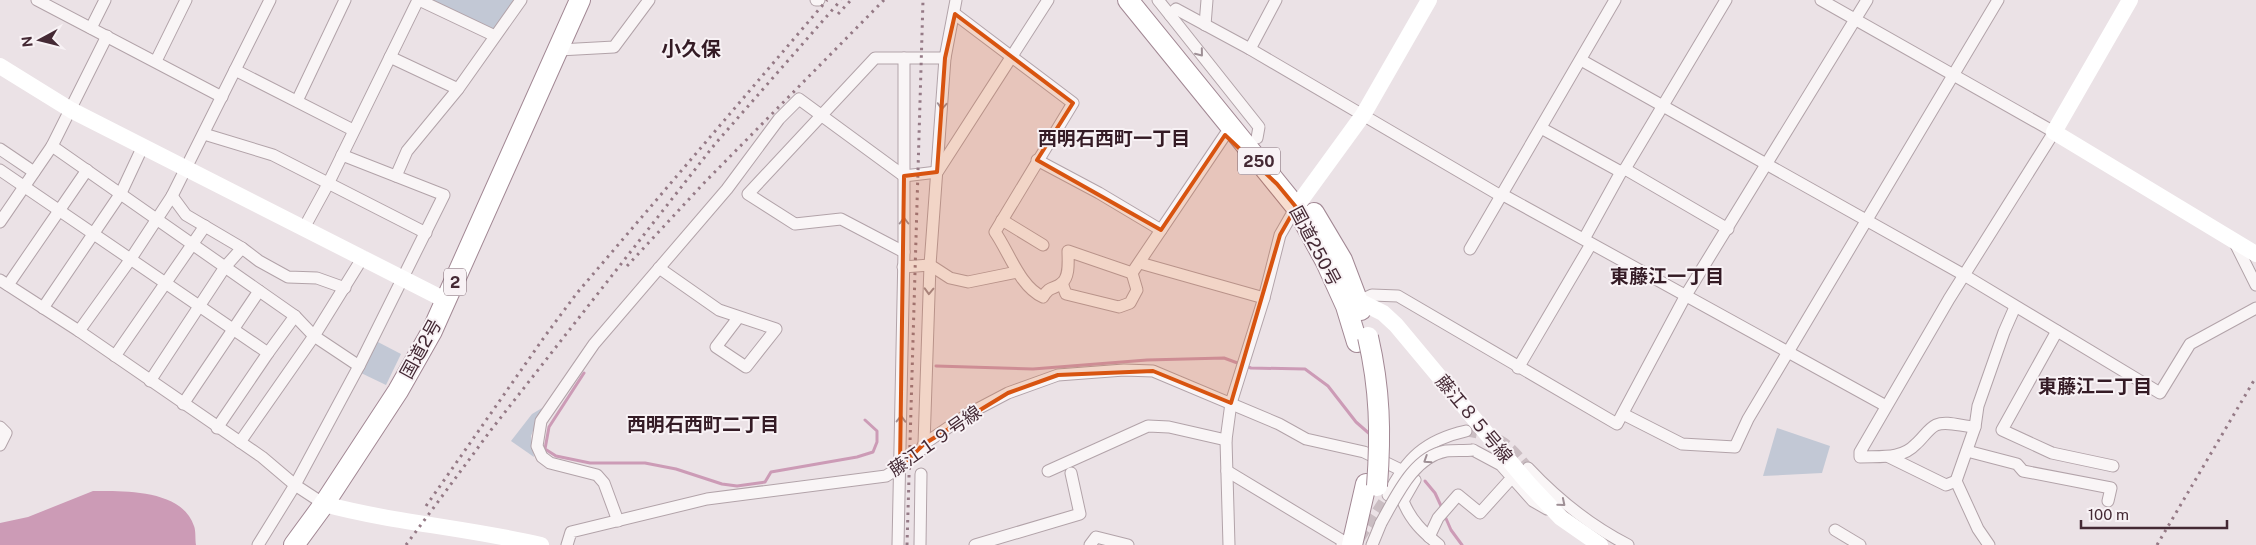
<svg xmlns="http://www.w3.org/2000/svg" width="2256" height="545" viewBox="0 0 2256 545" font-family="'Public Sans','Noto Sans JP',sans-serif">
<rect width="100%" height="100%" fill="#ebe2e6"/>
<g fill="#c2c8d5">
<polygon points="426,0 514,0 493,32"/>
<polygon points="376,341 401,354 386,385 361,373"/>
<polygon points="542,408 531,436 534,457 511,441 532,414"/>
<polygon points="1777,428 1830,446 1822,473 1763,476"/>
</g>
<path fill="#cc9bb6" d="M93,491C123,491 182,489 194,526C196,531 195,539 196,545H0V523L28,517Z"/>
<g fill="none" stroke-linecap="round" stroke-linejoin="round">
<g stroke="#cc9bb6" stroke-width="3">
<polyline points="936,366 1033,369 1147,360 1224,358 1251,368 1305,369 1328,386 1356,422 1372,436"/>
<polyline points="584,373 549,427 545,449 556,456 590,463 645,463 676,469 722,484 737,486 765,482 771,472 857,457 873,452 877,442 877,431 865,420"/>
<polyline points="1425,481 1435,493 1442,508"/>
<polyline points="1444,514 1451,530 1462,545"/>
</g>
<g stroke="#cabdc2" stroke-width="11" stroke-dasharray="11 5.5" stroke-linecap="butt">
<path d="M1466,431C1501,436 1506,442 1528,468"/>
<polyline points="1359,539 1388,495"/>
</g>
<defs>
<g id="street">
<polyline points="37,0 222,97"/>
<polyline points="419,0 495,36"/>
<polyline points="816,0 819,0"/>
<polyline points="1158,0 1170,15 1176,9 1250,49 1501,196 1505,196 1886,406"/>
<path d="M1821,0L2054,132L1949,299L1860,452V457C1880,456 1901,460 1916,444C1922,439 1929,428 1936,425C1947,420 1963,427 1975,427"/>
<path d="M955,14L1073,103L995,232C1009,252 1020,287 1043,297C1050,285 1054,290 1062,283C1070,276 1068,261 1068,251L1132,273"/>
<polyline points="1170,15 1259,127 1257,138"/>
<polyline points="1205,25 1207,0"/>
<polyline points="91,28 105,0"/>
<polyline points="1250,49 1276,0"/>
<polyline points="559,50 614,47 649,0"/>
<polyline points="390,57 458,89"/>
<polyline points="1581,60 1964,275 2160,393 2190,344 2256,308"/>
<polyline points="156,61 186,0"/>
<polyline points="235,70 353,130"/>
<polyline points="297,101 345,0"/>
<polyline points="1541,128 1621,172"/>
<polyline points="204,134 273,155 426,233"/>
<polyline points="52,146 295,316 314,336 359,366"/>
<polyline points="0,149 34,172"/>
<polyline points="1037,160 1099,193 1161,230"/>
<polyline points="1625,169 1728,229"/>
<polyline points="0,170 268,353 217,428"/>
<polyline points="938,171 1048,0"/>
<polyline points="396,176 407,151 458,89 521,0"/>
<polyline points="172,196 186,215 242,248 259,261 288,277 317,278 345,288"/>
<polyline points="1002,220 1043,245"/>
<polyline points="0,222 52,146 107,36"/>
<polyline points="304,228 328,184 418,0"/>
<polyline points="1584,239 1621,172 1625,169 1726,0"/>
<polyline points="2235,243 2256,285"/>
<polyline points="1470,249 1615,0"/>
<polyline points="904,252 841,219 795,224 748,194 875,58 945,58"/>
<polyline points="1140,263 1264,298"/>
<polyline points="903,267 930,265 950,278 968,282 1017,272"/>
<polyline points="659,268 719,310 776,329 746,367 716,347 738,318"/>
<polyline points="1132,273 1225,135"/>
<polyline points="0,280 79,331 262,457 295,485 324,504"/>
<polyline points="1062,283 1066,294 1119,307 1130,303 1137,290 1132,273"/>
<polyline points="8,285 87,170"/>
<polyline points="1359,301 1372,295 1398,296 1617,424 1686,295 1867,0"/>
<polyline points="43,308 121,193 143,146"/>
<polyline points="79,331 130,260 172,196 270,0"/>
<polyline points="2057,331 2002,430 2052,453 2113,466"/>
<polyline points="268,353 295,316"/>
<polyline points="115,356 205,226"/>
<polyline points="1518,368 1591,244"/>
<polyline points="150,381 225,267 242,248"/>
<polyline points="183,404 259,291"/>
<polyline points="1623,414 1682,444 1735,447 1748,419 1998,0"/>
<polyline points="0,427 6,433 0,445"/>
<polyline points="240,442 314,336 363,257"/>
<polyline points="924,444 930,265 945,58 956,0"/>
<polyline points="1473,450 1501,465 1533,501 1547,509"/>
<polyline points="1967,451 2017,464 2023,471 2111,488 2108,501"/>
<polyline points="1889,457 1946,485 1956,481"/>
<path d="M1528,468C1558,500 1589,525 1628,545"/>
<polyline points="1048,471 1148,426 1169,427 1226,440"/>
<polyline points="1227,471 1343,541 1342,545"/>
<path d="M1388,495C1406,459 1425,440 1466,431"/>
<polyline points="618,521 604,483 597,475 550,463 542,457 537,446 541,421 594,344 727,189 779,119 799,99 904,176 937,172"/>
<polyline points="1835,530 1860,545"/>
<polyline points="1429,537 1438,518 1458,495 1480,513 1508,482"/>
<polyline points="258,545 295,485 359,366 444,195 342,155"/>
<path d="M567,545L571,532L707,499L886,476L900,467L904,460L921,450L924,444L968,414L1008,393L1058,375L1124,370L1153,371L1279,424L1306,439L1364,452L1401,470L1415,480L1403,501C1411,521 1423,532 1439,545"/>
<polyline points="898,545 904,252 904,58"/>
<polyline points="920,545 921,474"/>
<polyline points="975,545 1080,514 1071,473"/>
<polyline points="1090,545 1096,537 1128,545"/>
<polyline points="1229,545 1226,440 1231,403 1264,298 1280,235 1296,207"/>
<polyline points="1372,545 1381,523"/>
<polyline points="1989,545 1978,529 1956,481 1975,427 1978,406 2004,332 2015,307"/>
</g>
<g id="highway">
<polyline points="1128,0 1296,207 1326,262 1346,306 1357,342"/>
<polyline points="1314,213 1342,260 1361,310"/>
<polyline points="294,545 324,504 398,391 432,331 580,0"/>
<polyline points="1352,545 1366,484"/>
</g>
</defs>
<use href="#street" stroke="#b2a3a9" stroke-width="13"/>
<use href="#highway" stroke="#a28894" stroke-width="22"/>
<use href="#street" stroke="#f9f5f6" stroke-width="11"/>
<g stroke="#fff" stroke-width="16">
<polyline points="2130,0 2054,132 2256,254"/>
<polyline points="0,66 71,110 447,301"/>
<polyline points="1296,207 1363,115 1429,0"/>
<polyline points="1350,304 1359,301 1383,313 1396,325 1528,483 1561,518 1600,545"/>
<path d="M324,504C395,523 469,528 541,545"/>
</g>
<use href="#highway" stroke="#fff" stroke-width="20"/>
<g stroke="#957a86" stroke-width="3" stroke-dasharray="2.5 5" stroke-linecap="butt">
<polyline points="838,14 851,0"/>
<polyline points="627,266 703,184 884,0"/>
<polyline points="426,506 545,336 577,293 827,0"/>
<polyline points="406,545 491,430 715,144 841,0"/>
<polyline points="907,545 923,0"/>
<polyline points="2157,545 2256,377"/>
</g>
<defs>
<path id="street-bridge" d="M1381,523C1396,497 1413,457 1446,451C1455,450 1464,451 1473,450"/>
<path id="highway-bridge" d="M1368,337C1380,389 1381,433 1377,486"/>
</defs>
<use href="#street-bridge" stroke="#b2a3a9" stroke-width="13" stroke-linecap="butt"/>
<use href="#highway-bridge" stroke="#a28894" stroke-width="22" stroke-linecap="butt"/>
<use href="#street-bridge" stroke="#f9f5f6" stroke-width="11"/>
<use href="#highway-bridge" stroke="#fff" stroke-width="20"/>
</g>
<defs><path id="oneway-chevron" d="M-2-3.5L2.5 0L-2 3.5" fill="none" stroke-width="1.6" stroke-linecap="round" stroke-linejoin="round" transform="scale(1.25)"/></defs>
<g stroke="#9e8f95">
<use href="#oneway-chevron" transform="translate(1200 53) rotate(51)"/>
<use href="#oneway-chevron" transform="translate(942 106) rotate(94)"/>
<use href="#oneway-chevron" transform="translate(904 221) rotate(-90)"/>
<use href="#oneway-chevron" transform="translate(929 291) rotate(92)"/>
<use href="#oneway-chevron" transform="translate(901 419) rotate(-89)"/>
<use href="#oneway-chevron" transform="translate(1427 460) rotate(147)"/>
<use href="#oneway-chevron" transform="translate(1562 503) rotate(40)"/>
</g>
<path fill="#d85410" fill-opacity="0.2" stroke="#d85410" stroke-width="4" stroke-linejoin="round" d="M955,14L1073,103L1037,160L1161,230L1225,135L1277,184L1296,207L1280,235L1231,403L1153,371L1058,375L1008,393L924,444L900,467L904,176L937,172L945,58Z"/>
<g text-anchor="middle" stroke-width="4" stroke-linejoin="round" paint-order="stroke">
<g fill="#f8f2f5" stroke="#7a656e" stroke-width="1">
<rect x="1238" y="147.5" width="42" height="27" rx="4"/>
<rect x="444" y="268.5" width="22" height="27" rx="4"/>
</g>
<g font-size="16" font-weight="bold" fill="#442934">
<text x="1259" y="167">250</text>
<text x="455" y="288">2</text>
</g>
<g font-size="18" fill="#442934" stroke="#f8f2f5">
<text transform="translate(1315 246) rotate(62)" y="6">国道250号</text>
<text transform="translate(421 349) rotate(-61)" y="6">国道2号</text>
<text transform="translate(1474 419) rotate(50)" y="6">藤江８５号線</text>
<text transform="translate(935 441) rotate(-35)" y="6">藤江１９号線</text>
</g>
<g font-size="19" font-weight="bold" fill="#341b25" stroke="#f8f2f5">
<text x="1114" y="145">西明石西町一丁目</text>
<text x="1667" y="283">東藤江一丁目</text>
<text x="2095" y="393">東藤江二丁目</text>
<text x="703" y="431">西明石西町二丁目</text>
</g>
<g font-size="20" font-weight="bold" fill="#341b25" stroke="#f8f2f5">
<text x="691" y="56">小久保</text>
</g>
</g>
<g transform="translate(40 40) rotate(263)" stroke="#f8f2f5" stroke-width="4" paint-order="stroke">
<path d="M0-4L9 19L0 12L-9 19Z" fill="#442934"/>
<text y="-8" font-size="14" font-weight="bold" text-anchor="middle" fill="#442934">N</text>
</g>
<path d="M2081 520v8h146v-8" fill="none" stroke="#442934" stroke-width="2.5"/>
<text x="2088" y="520" font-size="15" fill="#442934" stroke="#f8f2f5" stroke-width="4" paint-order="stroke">100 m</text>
</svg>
